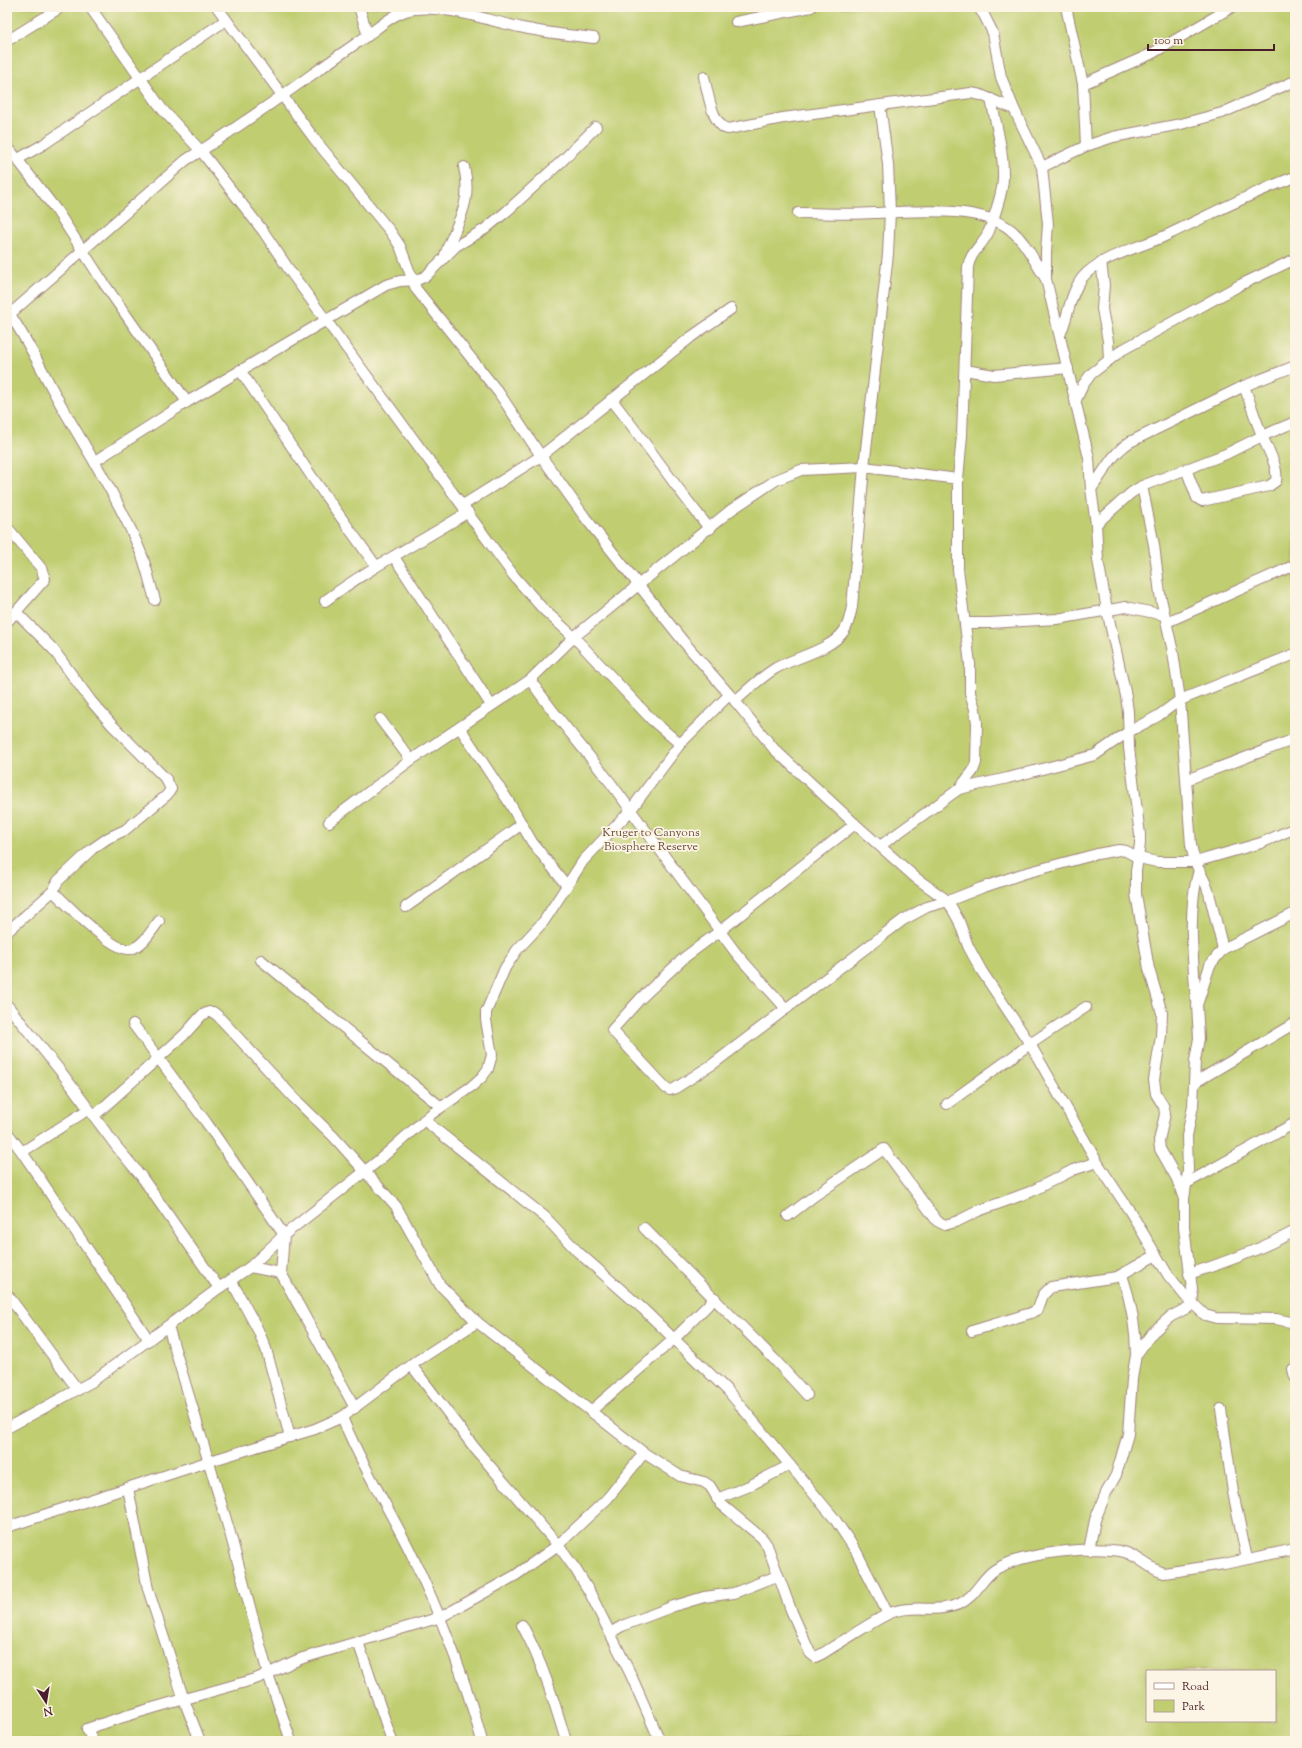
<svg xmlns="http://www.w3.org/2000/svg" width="1302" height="1748" viewBox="0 0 1302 1748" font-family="'Sorts Mill Goudy',serif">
<rect width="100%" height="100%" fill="#fcf5e5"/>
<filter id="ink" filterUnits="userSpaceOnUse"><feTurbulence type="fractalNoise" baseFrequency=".025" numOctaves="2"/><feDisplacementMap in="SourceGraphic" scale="8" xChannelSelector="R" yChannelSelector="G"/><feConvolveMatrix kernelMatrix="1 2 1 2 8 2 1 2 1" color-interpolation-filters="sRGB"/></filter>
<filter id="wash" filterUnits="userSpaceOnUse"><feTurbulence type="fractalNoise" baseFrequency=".012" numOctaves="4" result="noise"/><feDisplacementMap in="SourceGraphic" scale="16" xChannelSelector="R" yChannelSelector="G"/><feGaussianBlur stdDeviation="0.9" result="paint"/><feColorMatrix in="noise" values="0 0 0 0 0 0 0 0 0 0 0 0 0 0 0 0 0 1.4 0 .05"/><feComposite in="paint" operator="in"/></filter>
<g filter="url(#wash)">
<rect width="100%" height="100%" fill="#f6e8cf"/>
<path fill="#c0ce71" stroke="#85764e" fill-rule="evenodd" d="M7,7H1295V1741H7ZM1147,1671H1275V1721H1147Z"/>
</g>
<g filter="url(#ink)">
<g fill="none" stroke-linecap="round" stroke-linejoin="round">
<defs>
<g id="street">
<polyline points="90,7 162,109 201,151 263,231 292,274 514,576 543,609 574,637 652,720 680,744"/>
<polyline points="217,7 316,141 390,231 400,246 416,289 499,393 541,456 584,516 683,641 735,701 774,749 855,824 916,878 948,901 959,921 968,946 981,970 1030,1044 1097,1162 1131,1213 1168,1275 1186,1297 1205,1315 1216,1318 1276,1319 1295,1323"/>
<polyline points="359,7 368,36"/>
<polyline points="978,7 984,15 993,33 1001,77 1014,109 1042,167 1048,224 1046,252 1046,279 1089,458 1091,489 1096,524 1098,560 1107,610 1126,696 1128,712 1129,748 1140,835 1140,844 1136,871 1136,894 1149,969 1162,1013 1161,1036 1154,1080 1156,1094 1164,1107 1165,1114 1159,1141 1160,1149 1177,1179 1184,1199"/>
<polyline points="1066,7 1083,84 1086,146"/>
<polyline points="736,22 811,7"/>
<polyline points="7,41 61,7"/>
<path d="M704,77C708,92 712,126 728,129L783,118L971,93L981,95L1014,109"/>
<polyline points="1083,84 1151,54 1232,7"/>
<polyline points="7,146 57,211 103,282 187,402"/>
<polyline points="18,159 44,144 226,20"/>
<polyline points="1042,167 1086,146 1113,137 1181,124 1222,113 1295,81"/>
<path d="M798,213C823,213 849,215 874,213C913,212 979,204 1011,230C1027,243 1034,262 1046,279"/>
<path d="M445,255C457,221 473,204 464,167"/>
<polyline points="1101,262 1104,285 1102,309 1108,341 1109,360"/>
<path d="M7,310C28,340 43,373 61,405C89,454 120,501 141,553C147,568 150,584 155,600"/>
<path d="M10,314L186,160C206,148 225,135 244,122C284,95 322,67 361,40C378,29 394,11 415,9C451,6 486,20 519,27C544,33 569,35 594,38"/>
<path d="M1060,335C1068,317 1070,294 1082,278C1100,256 1139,248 1165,236C1208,216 1250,193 1295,177"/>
<polyline points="240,370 312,477 376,566"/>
<polyline points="965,370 994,375 1068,368"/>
<path d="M611,399C645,441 675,487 710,529"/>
<polyline points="1076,400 1083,385 1091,374 1122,350 1240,285 1295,259"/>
<polyline points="95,461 187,402 386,285 400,281 417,280 426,276 456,246 485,229 507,211 562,161 596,127"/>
<path d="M1186,469L1197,498L1202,501L1269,486L1276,481C1279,466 1266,447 1261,433C1255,418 1250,402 1244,386"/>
<polyline points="1142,486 1154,545 1160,594 1173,652 1180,700 1191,845 1195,862 1205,882 1209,893 1223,949"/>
<path d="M1091,489C1104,473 1111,454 1130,442L1244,386L1295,366"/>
<polyline points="463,505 541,456 691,337 731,309"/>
<polyline points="1096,524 1131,493 1142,486 1226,454 1262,436 1295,422"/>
<polyline points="7,527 41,568 45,579 7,622"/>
<polyline points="394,557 491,705"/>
<path d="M325,601C370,567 421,542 468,512"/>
<polyline points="1167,622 1295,565"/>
<polyline points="965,623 990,623 1057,619 1126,607 1164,615"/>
<path d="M530,680L552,710L610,782L733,949C749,970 769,988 786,1009"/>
<path d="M735,701C748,690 761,677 776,668C796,657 831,650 844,631C849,624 850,615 852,607L864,467L888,254L890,212L888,164L880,105"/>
<polyline points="380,719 411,760"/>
<polyline points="460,728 509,802 532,842 567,886"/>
<polyline points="1186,780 1295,739"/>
<polyline points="959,789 1008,778 1095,755 1128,732 1158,716 1180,700 1295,654"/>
<polyline points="329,822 411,760 530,680 574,637 731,510 776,480 801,470 864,467 958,479"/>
<polyline points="855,824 720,931 685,957 640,999 612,1030 666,1088 670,1090 674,1089 713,1064 903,920 927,907 948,901 981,888 1022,874 1097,854 1119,850 1126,851 1139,858 1157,862 1195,862 1261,843 1295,828"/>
<path d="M880,846L959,789L973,771L976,763L977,723L975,709L970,693V664L958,569V479L962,435L968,267C970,252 983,245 989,231C994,217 1003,193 1003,178C1004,152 996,125 991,99"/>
<path d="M53,891C66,904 114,953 131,949C143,946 152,930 159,921"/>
<polyline points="406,907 522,824"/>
<polyline points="7,932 53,891 58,881 92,849 108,838 125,830 167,795 171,789 166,779 112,725 91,701 53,649 16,612"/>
<polyline points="261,960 441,1107"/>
<path d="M1196,999C1193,958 1187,909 1199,870"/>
<polyline points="7,1005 62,1073 116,1146 141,1176 219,1288"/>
<polyline points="133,1024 206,1122 284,1235 281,1273 355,1408"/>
<polyline points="1194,1083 1295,1023"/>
<polyline points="947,1104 1030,1044 1086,1007"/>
<path d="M94,1116L184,1035L202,1015L209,1012H213L218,1016L294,1098L333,1136L396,1206L440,1285L477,1322L644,1453L680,1476L704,1482L710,1486L721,1504L762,1538L767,1545L791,1610L810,1653L815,1657C822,1655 829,1649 836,1645C853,1635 870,1623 888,1614C910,1603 936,1614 959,1604C976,1597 981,1578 996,1569C1023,1553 1094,1545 1124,1552C1139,1556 1149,1569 1164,1573L1224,1564L1295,1549"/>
<polyline points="424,1120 545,1217 578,1252 643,1309 728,1391 834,1518 856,1551 888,1614"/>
<polyline points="7,1132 22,1152 149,1340"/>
<polyline points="22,1152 89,1109"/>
<polyline points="1187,1183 1295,1123"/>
<polyline points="788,1216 814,1196 884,1149 937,1221 945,1225 958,1221 978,1211 1030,1192 1073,1170 1097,1162"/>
<polyline points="644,1228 774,1359 807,1395"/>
<polyline points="250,1267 281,1273"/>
<path d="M1189,1274C1227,1262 1260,1250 1295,1231"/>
<path d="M1122,1275C1131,1301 1136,1327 1136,1355"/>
<polyline points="231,1280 258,1330 266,1349 290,1437"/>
<polyline points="7,1294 78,1390"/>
<polyline points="168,1326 230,1533 268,1674 291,1741"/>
<polyline points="972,1331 1031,1313 1038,1309 1043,1295 1051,1287 1117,1277 1156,1255"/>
<polyline points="412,1366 477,1451 558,1545 576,1570 589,1591 630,1673 660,1741"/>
<polyline points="1293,1369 1295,1377"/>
<polyline points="1221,1409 1233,1492 1247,1559"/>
<polyline points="591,1411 674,1339 715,1298"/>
<path d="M342,1417C360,1463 387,1505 409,1549C439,1611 464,1674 482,1741"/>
<polyline points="7,1428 93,1381 219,1288 250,1267 284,1235 378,1161 430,1115 472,1086 482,1077 488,1069 492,1055 486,1020 486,1012 505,968 517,950 544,921 583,861 630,811 680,744 729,695"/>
<polyline points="128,1488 148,1589 184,1700 200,1741"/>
<polyline points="717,1499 747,1487 790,1465"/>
<polyline points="7,1527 210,1461 315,1429 342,1417 417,1361 477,1322"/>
<polyline points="1089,1550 1095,1520 1106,1493 1116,1475 1128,1434 1132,1379 1136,1355 1152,1333 1170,1317 1189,1307 1192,1304 1193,1296 1184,1228 1184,1199 1188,1171 1187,1136 1193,1106 1195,1061 1199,1038 1197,1005 1210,965 1223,949 1295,913"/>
<path d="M522,1625C542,1661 554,1701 566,1741"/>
<polyline points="610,1633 622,1626 674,1606 704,1597 734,1593 777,1576"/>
<polyline points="358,1642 392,1741"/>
<path d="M93,1741L87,1729C142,1709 199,1696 255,1679C272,1673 286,1664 303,1658L441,1617L516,1575L558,1545L607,1499L644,1453"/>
</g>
</defs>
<use href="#street" stroke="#a0847d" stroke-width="12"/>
<use href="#street" stroke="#fff" stroke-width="10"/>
</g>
</g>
<g text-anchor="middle" stroke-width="3.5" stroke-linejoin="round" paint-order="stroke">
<g font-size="12" fill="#684b3c" stroke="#fcf5e5">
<text x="651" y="836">Kruger to Canyons<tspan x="651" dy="14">Biosphere Reserve</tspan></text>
</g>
</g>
<rect width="1302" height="1748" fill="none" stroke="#fcf5e5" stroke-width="24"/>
<rect x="1146" y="1670" width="130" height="52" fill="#fcf5e5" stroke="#b59f9b"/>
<rect x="1154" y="1683" width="20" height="6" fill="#ffffff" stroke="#b59f9b"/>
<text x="1182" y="1690" font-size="12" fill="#4a1f2b">Road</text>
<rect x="1154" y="1700" width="20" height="12" fill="#c0ce71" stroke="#b59f9b"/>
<text x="1182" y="1710" font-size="12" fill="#4a1f2b">Park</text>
<g transform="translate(46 1702) rotate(168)" stroke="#fcf5e5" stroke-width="3" paint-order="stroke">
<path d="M0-3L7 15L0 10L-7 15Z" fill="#4a1f2b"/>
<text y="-6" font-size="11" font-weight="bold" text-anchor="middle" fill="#4a1f2b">N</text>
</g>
<path d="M1148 44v6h126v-6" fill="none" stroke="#4a1f2b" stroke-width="2"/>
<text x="1154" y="44" font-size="12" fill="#4a1f2b" stroke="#fcf5e5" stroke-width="3" paint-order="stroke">100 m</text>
</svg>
